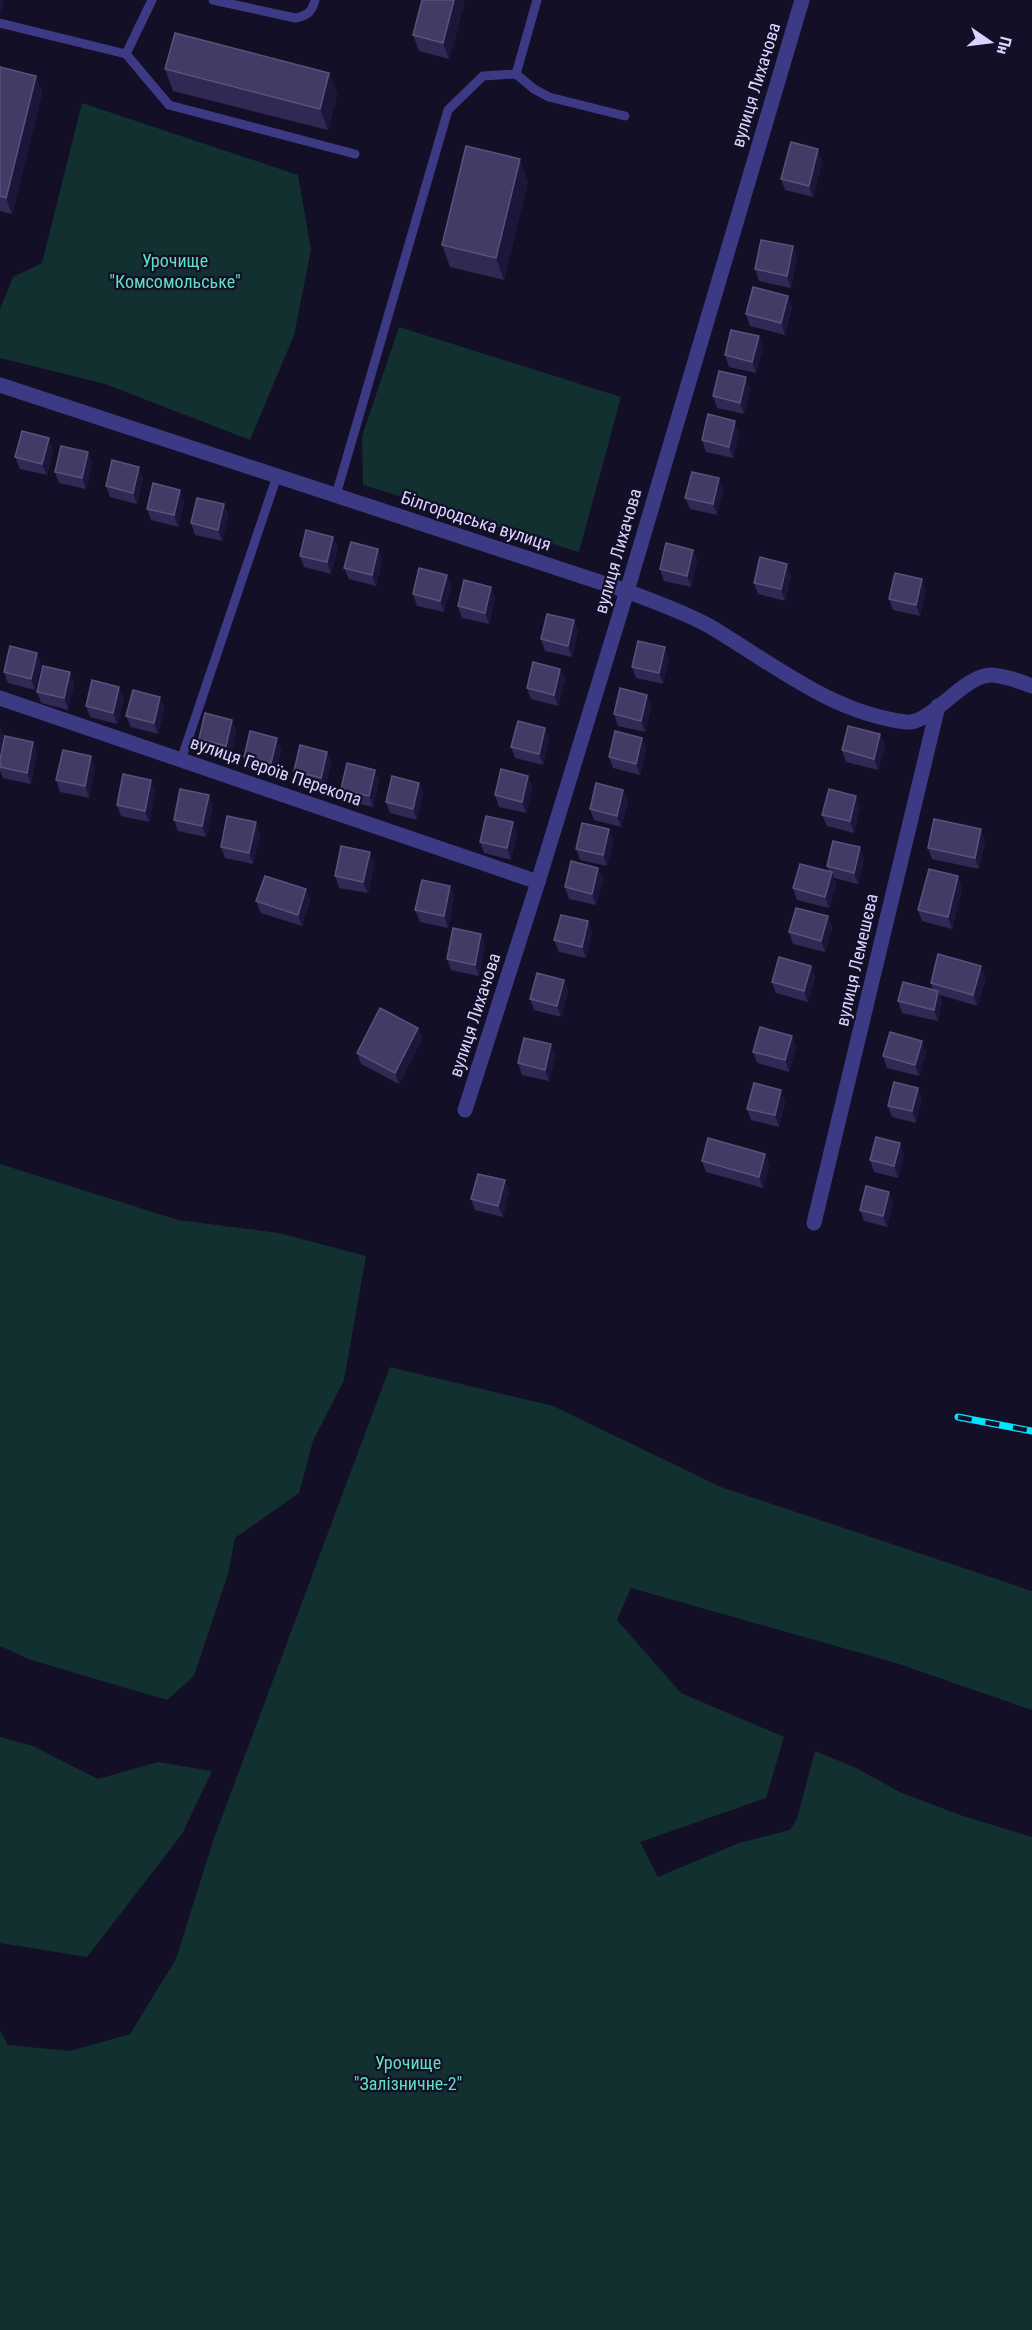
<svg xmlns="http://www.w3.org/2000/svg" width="1032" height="2330" viewBox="0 0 1032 2330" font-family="'Roboto Condensed',sans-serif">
<rect width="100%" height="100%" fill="#130f26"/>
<g fill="#12302f">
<polygon points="82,103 298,175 311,250 294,335 250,440 105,384 0,358 0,309 13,277 42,263"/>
<polygon points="399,327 621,397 579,552 363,485 362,436"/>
<polygon points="0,1164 178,1220 279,1233 366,1256 344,1380 313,1441 299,1493 235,1538 228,1574 194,1676 167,1700 31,1660 0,1646"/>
<polygon points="390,1367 553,1406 721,1487 1032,1591 1032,1710 896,1663 631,1588 617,1620 681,1693 784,1737 766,1798 640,1842 658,1877 739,1843 790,1830 797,1819 815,1751 854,1767 902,1793 960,1815 1032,1837 1032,2330 0,2330 0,2030 8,2045 70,2051 130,2034 176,1959 214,1838"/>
<polygon points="0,1737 33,1746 98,1779 158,1762 212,1771 182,1834 87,1957 0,1943"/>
</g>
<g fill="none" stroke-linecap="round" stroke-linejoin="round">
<g stroke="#3d3a85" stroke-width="9">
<path d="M213,0L295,18C307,16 312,12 315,0"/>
<polyline points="0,23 126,54 152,0"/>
<polyline points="126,54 169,105 355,154"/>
<polyline points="516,74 534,89 549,97 625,116"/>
<polyline points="336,495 448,110 483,76 516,74 537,0"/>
<polyline points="181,760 277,476"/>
</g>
<g stroke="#3d3a85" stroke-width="15">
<path d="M0,385L627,591C654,602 685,612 711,627C773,664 832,713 906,722C931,725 964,674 992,675C1006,676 1019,681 1032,686"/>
<polyline points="0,698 538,882"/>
<polyline points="465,1110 538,882 627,591 802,0"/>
<polyline points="814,1223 938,706"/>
</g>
<defs>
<polyline id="rail" points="958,1417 1032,1431"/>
</defs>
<use href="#rail" stroke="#00e5ff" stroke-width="7"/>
<use href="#rail" stroke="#130f26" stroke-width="4.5" stroke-dasharray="14" stroke-linecap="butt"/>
</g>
<g fill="#312854">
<polygon points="422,0 465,0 449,59 419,51 413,35"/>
<polygon points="0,67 36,76 42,93 12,214 0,211"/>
<polygon points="165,69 329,73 337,95 328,130 173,91"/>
<polygon points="822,161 813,197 785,190 781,179"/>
<polygon points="528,181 504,280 450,267 442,245"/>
<polygon points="793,246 797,258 791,288 759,281 755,269"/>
<polygon points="788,296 792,307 785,335 750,326 746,314"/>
<polygon points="763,347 756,373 729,367 725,355"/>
<polygon points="750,389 744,414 717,408 713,396"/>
<polygon points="739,432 733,458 706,452 702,440"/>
<polygon points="53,449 47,475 20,469 15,457"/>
<polygon points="88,452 92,464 86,489 59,483 55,472"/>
<polygon points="143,478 137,504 110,497 106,486"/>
<polygon points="719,478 723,490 717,515 690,509 685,498"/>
<polygon points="184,501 178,527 151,520 147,509"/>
<polygon points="224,504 228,515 222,541 195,535 191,523"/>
<polygon points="333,537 338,548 331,574 304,567 300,556"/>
<polygon points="378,549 382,560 376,586 349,579 344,568"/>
<polygon points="693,550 697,561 691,587 664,581 660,569"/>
<polygon points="447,575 451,586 444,612 417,606 413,594"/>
<polygon points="791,575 785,601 758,594 754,583"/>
<polygon points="491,587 495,598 489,624 462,618 458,606"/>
<polygon points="926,591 920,616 893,610 889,599"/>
<polygon points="574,620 578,631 572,657 545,651 541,639"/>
<polygon points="37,653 41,664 35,690 8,683 4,672"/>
<polygon points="669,659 663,684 636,678 632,667"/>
<polygon points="560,669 565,680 558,706 531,699 527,688"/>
<polygon points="70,672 74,684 68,710 41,703 37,692"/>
<polygon points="647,695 651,706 645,732 618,726 614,714"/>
<polygon points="124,698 117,724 90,717 86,706"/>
<polygon points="164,708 158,734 131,727 126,716"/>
<polygon points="232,720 236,731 230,757 203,751 199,739"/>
<polygon points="545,728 549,739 543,765 515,758 511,747"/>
<polygon points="880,734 885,746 878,770 846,762 842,750"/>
<polygon points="5,736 33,742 37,753 31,784 3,778 0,771 0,760"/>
<polygon points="642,738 646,749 640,775 613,768 609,757"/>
<polygon points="281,749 275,775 248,768 244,757"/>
<polygon points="327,752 331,763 325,789 298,783 294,771"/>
<polygon points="91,756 95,767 89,798 60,792 56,780"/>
<polygon points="375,770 379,781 373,807 345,801 341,789"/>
<polygon points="528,776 532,787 526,813 499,807 495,795"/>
<polygon points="151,780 155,791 149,822 121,816 117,805"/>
<polygon points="419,783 423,794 417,820 390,813 386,802"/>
<polygon points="623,790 628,801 621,827 594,820 590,809"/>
<polygon points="213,807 206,837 178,831 174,820"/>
<polygon points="860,807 854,833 827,826 822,815"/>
<polygon points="513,822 517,834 511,860 484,853 480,842"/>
<polygon points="609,829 613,841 607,866 580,860 576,849"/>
<polygon points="260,834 253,864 225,858 221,847"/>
<polygon points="985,841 979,869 932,859 928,848"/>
<polygon points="864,858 858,884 834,878 836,884 829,908 797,900 793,888 829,871 827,866"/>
<polygon points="374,863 368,893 339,888 335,876"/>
<polygon points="598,868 603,879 596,905 569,899 565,887"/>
<polygon points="450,886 454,897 448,928 420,922 415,910"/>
<polygon points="962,888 952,929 922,921 918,910"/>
<polygon points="306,889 310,900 302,926 261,913 256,901"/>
<polygon points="828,916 832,928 825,952 793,944 789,932"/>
<polygon points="588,921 592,932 586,958 559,952 554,940"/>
<polygon points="481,934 485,946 479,976 451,970 447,959"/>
<polygon points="811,966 815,977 808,1002 776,993 772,982"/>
<polygon points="986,978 977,1006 940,995 942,1002 938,1021 902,1013 898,1001 933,990 931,983"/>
<polygon points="564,980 568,991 561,1017 534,1010 530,999"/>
<polygon points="418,1028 422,1039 399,1084 361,1064 357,1053"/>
<polygon points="792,1036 796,1047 789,1072 757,1063 753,1052"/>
<polygon points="551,1044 555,1055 549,1081 522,1075 518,1063"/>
<polygon points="926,1052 919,1076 887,1068 883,1056"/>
<polygon points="922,1099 916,1123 892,1117 888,1106"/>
<polygon points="785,1101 779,1127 751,1120 747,1109"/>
<polygon points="765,1154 769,1166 763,1188 706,1172 702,1161"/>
<polygon points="904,1154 898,1178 874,1172 870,1160"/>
<polygon points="505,1180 509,1191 503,1217 475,1210 471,1199"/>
<polygon points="889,1192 893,1203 887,1227 864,1221 860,1210"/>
</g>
<g fill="#1d163a">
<polygon points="0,0 4,0 0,16"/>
<polygon points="454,0 465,0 449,59 443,43"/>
<polygon points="329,73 337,95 328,130 320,109"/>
<polygon points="36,76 42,93 12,214 6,198"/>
<polygon points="818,149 822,161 813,197 809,186"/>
<polygon points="520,159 528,181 504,280 496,258"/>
<polygon points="793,246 797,258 791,288 787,276"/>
<polygon points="788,296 792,307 785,335 781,323"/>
<polygon points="759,336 763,347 756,373 752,362"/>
<polygon points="746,377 750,389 744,414 740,403"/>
<polygon points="735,421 739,432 733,458 729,447"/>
<polygon points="49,438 53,449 47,475 42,464"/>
<polygon points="88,452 92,464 86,489 82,478"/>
<polygon points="139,467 143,478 137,504 133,493"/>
<polygon points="719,478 723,490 717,515 713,504"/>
<polygon points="180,490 184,501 178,527 174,515"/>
<polygon points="224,504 228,515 222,541 218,530"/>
<polygon points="333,537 338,548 331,574 327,562"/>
<polygon points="378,549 382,560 376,586 372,575"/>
<polygon points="693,550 697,561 691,587 687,576"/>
<polygon points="787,564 791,575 785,601 781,589"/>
<polygon points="447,575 451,586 444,612 440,601"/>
<polygon points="922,579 926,591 920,616 916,605"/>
<polygon points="491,587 495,598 489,624 485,613"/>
<polygon points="574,620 578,631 572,657 568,646"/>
<polygon points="665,647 669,659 663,684 659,673"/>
<polygon points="37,653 41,664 35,690 31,679"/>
<polygon points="560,669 565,680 558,706 554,695"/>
<polygon points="70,672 74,684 68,710 64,698"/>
<polygon points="119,687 124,698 117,724 113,713"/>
<polygon points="647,695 651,706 645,732 641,721"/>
<polygon points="160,697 164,708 158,734 154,723"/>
<polygon points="232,720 236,731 230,757 226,746"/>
<polygon points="1,726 5,737 0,755 0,729"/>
<polygon points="545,728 549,739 543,765 539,754"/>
<polygon points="880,734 885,746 878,770 874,759"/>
<polygon points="277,738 281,749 275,775 271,763"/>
<polygon points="642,738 646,749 640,775 636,764"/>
<polygon points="33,742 37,753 31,784 27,773"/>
<polygon points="327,752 331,763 325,789 321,778"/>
<polygon points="91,756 95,767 89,798 85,786"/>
<polygon points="375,770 379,781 373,807 369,796"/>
<polygon points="528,776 532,787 526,813 522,802"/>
<polygon points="151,780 155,791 149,822 145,811"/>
<polygon points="419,783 423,794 417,820 413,809"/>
<polygon points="623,790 628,801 621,827 617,816"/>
<polygon points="209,795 213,807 206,837 202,826"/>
<polygon points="856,796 860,807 854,833 850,821"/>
<polygon points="256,822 260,834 253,864 249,853"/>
<polygon points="513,822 517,834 511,860 507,848"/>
<polygon points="609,829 613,841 607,866 603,855"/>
<polygon points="981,829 985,841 979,869 975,858"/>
<polygon points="860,847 864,858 858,884 854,873"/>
<polygon points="370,852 374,863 368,893 363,882"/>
<polygon points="598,868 603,879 596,905 592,894"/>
<polygon points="832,872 836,884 829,908 825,897"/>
<polygon points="958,876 962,888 952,929 948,917"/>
<polygon points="450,886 454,897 448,928 444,916"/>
<polygon points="306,889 310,900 302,926 298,915"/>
<polygon points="828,916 832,928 825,952 821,941"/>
<polygon points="588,921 592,932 586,958 582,947"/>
<polygon points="481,934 485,946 479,976 475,965"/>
<polygon points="811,966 815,977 808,1002 804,991"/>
<polygon points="981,966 986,978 977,1006 973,995"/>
<polygon points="564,980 568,991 561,1017 557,1006"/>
<polygon points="938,991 942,1002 938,1021 934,1010"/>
<polygon points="418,1028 422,1039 399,1084 395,1073"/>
<polygon points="792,1036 796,1047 789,1072 785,1060"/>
<polygon points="922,1041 926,1052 919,1076 915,1065"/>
<polygon points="551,1044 555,1055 549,1081 545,1070"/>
<polygon points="918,1088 922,1099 916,1123 912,1111"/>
<polygon points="781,1090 785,1101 779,1127 775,1115"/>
<polygon points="900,1143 904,1154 898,1178 894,1166"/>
<polygon points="765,1154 769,1166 763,1188 759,1177"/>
<polygon points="505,1180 509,1191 503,1217 498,1206"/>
<polygon points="889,1192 893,1203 887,1227 883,1216"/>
</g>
<g fill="#433a66" stroke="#5a527e" stroke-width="1.5">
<polygon points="422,0 454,0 443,43 413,35"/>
<polygon points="175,33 329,73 320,109 165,69"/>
<polygon points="0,67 36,76 6,198 0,196"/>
<polygon points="791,142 818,149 809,186 781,179"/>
<polygon points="466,146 520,159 496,258 442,245"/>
<polygon points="761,240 793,246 787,276 755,269"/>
<polygon points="753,287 788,296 781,323 746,314"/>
<polygon points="731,330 759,336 752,362 725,355"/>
<polygon points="719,371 746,377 740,403 713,396"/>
<polygon points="708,414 735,421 729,447 702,440"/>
<polygon points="22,431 49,438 42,464 15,457"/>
<polygon points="61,446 88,452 82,478 55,472"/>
<polygon points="112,460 139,467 133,493 106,486"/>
<polygon points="692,472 719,478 713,504 685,498"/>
<polygon points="153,483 180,490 174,515 147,509"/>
<polygon points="197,498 224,504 218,530 191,523"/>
<polygon points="306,530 333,537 327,562 300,556"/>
<polygon points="351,542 378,549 372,575 344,568"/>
<polygon points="666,543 693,550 687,576 660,569"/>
<polygon points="760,557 787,564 781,589 754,583"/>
<polygon points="419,568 447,575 440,601 413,594"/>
<polygon points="895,573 922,579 916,605 889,599"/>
<polygon points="464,580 491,587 485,613 458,606"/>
<polygon points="547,614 574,620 568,646 541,639"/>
<polygon points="638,641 665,647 659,673 632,667"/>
<polygon points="10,646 37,653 31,679 4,672"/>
<polygon points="533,662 560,669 554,695 527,688"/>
<polygon points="43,666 70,672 64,698 37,692"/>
<polygon points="92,680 119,687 113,713 86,706"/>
<polygon points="620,688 647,695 641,721 614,714"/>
<polygon points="133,690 160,697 154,723 126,716"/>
<polygon points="205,713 232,720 226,746 199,739"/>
<polygon points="518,721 545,728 539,754 511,747"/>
<polygon points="848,726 880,734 874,759 842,750"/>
<polygon points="250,731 277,738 271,763 244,757"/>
<polygon points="615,731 642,738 636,764 609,757"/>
<polygon points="5,736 33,742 27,773 0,767 0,760"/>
<polygon points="300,745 327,752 321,778 294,771"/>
<polygon points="63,750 91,756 85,786 56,780"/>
<polygon points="347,763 375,770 369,796 341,789"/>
<polygon points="501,769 528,776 522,802 495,795"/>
<polygon points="123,774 151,780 145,811 117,805"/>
<polygon points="392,776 419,783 413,809 386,802"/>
<polygon points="596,783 623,790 617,816 590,809"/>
<polygon points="180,789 209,795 202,826 174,820"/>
<polygon points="829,789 856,796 850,821 822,815"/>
<polygon points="227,816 256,822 249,853 221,847"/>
<polygon points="486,816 513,822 507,848 480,842"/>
<polygon points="934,819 981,829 975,858 928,848"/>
<polygon points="582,823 609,829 603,855 576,849"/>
<polygon points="833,841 860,847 854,873 827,866"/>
<polygon points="341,846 370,852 363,882 335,876"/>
<polygon points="571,861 598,868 592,894 565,887"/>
<polygon points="800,864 832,872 825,897 793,888"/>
<polygon points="929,869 958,876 948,917 918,910"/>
<polygon points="265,876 306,889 298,915 256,901"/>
<polygon points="422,880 450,886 444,916 415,910"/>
<polygon points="796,908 828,916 821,941 789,932"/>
<polygon points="561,915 588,921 582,947 554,940"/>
<polygon points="453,928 481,934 475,965 447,959"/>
<polygon points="938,954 981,966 973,995 931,983"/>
<polygon points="779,957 811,966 804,991 772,982"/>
<polygon points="537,973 564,980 557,1006 530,999"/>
<polygon points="903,982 938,991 934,1010 898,1001"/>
<polygon points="380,1008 418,1028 395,1073 357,1053"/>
<polygon points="760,1027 792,1036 785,1060 753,1052"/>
<polygon points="890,1032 922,1041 915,1065 883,1056"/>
<polygon points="524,1038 551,1044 545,1070 518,1063"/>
<polygon points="894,1082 918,1088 912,1111 888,1106"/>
<polygon points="754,1083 781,1090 775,1115 747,1109"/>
<polygon points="876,1137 900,1143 894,1166 870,1160"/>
<polygon points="708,1138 765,1154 759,1177 702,1161"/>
<polygon points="478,1174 505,1180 498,1206 471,1199"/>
<polygon points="866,1186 889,1192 883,1216 860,1210"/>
</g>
<g text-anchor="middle" stroke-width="4.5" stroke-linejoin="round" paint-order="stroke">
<g font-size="18" fill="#d9d4ff" stroke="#130f26">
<text transform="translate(756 85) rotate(-73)" y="6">вулиця Лихачова</text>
<text transform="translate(476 521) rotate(18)" y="6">Білгородська вулиця</text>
<text transform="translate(618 551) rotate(-74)" y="6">вулиця Лихачова</text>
<text transform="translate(276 771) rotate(19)" y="6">вулиця Героїв Перекопа</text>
<text transform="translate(857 960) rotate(-77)" y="6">вулиця Лемешєва</text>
<text transform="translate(475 1015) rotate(-72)" y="6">вулиця Лихачова</text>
</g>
<g font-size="18" fill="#5fe0c0" stroke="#130f26">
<text x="175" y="267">Урочище<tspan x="175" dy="21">"Комсомольське"</tspan></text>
<text x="408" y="2069">Урочище<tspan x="408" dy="21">"Залізничне-2"</tspan></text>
</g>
</g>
<g transform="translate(990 42) rotate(104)" stroke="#130f26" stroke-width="4.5" paint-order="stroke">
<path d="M0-4.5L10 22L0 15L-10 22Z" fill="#d9d4ff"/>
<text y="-9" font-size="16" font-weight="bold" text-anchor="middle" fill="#d9d4ff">Пн</text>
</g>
</svg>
